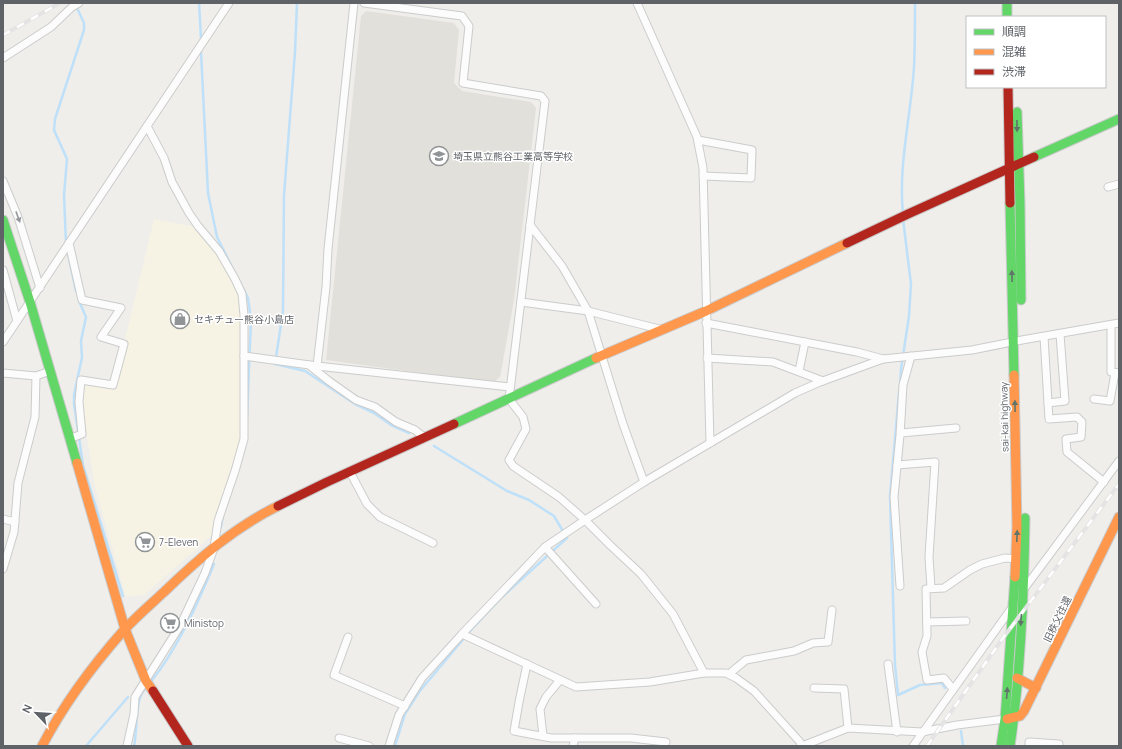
<svg xmlns="http://www.w3.org/2000/svg" width="1122" height="749" viewBox="0 0 1122 749" font-family="Manrope,'Noto Sans JP',sans-serif">
<rect width="100%" height="100%" fill="#efeeea"/>
<polygon fill="#f7f3e4" points="154,219 195,227 215,249 240,294 242,314 240,412 242,437 212,535 144,595 126,597 95,487 81,400 85,382 114,386"/>
<polygon fill="#e2e0da" points="366,11 454,23 459,30 454,83 462,91 531,102 536,108 514,300 500,377 493,383 326,360 361,16"/>
<g fill="none" stroke-linecap="round" stroke-linejoin="round">
<g stroke="#bfe0f9" stroke-width="2.5">
<polyline points="199,3 201,38"/>
<polyline points="297,3 295,52 284,195 283,311 275,364 305,371 355,404 374,413 391,425 409,433"/>
<polyline points="201,52 208,193 217,237 235,273"/>
<path d="M903,214C898,165 911,116 914,67C915,46 915,24 915,3"/>
<polyline points="66,244 64,195 67,159 54,130 55,119 84,30 84,23 77,8"/>
<polyline points="67,249 76,291"/>
<polyline points="243,288 248,298 251,320 247,418"/>
<polyline points="79,301 86,317 81,341 82,357 74,395 74,404 83,465 123,596"/>
<polyline points="900,387 901,369 909,316 911,284 903,219"/>
<polyline points="899,392 890,496 895,665 898,695 920,685 942,683 945,688"/>
<polyline points="221,527 223,515"/>
<path d="M150,683C178,648 197,605 214,564"/>
<polyline points="961,731 963,746"/>
<polyline points="86,746 128,697"/>
<path d="M134,746C137,734 136,703 141,695C142,692 145,690 146,687"/>
<polyline points="395,746 405,714 419,692 471,630 502,597 567,538 554,516 529,500 507,491 434,446"/>
</g>
<defs>
<g id="street">
<polyline points="364,3 462,16 469,26 463,83 541,96 545,101 509,399 523,417 526,429 509,460 513,466 559,497 585,520 611,546 641,574 673,614 704,673"/>
<polyline points="637,3 697,137 703,168 710,443"/>
<polyline points="3,58 51,27 72,7 79,3"/>
<polyline points="698,140 752,150 751,178 703,176"/>
<polyline points="3,181 18,217 40,288"/>
<polyline points="1108,187 1119,184"/>
<polyline points="530,225 562,266 588,311 623,424 644,482"/>
<polyline points="3,270 17,321"/>
<polyline points="521,302 588,311 663,330"/>
<polyline points="706,323 857,352 883,359"/>
<polyline points="1111,325 1111,372 1119,373"/>
<polyline points="1044,337 1049,419 1077,417 1082,422 1081,437 1066,439 1067,452 1104,482"/>
<polyline points="3,342 229,3"/>
<polyline points="244,356 317,366 510,387"/>
<polyline points="707,358 773,362 823,381"/>
<polyline points="309,365 329,381 356,400 375,407 396,422 415,430 425,438"/>
<polyline points="317,366 326,287 328,249 354,3"/>
<polyline points="799,371 805,342"/>
<polyline points="3,373 36,376"/>
<polyline points="1094,399 1110,401 1115,373"/>
<polyline points="1048,403 1065,401 1060,334"/>
<polyline points="901,433 956,428"/>
<polyline points="69,439 82,434 79,402 81,380 113,385 124,344 101,337 121,308 82,300 69,243"/>
<polyline points="897,465 935,462 929,557 931,588"/>
<polyline points="350,472 367,504 380,517 433,543"/>
<polyline points="3,519 15,522"/>
<polyline points="545,547 596,604"/>
<polyline points="3,569 14,532 18,483 35,417 36,376 50,371"/>
<polyline points="900,586 894,497 900,435 903,385 911,356"/>
<polyline points="1024,589 1119,461"/>
<polyline points="927,622 966,621"/>
<polyline points="462,634 576,687 650,682 704,673 726,673 736,678 754,691 800,742 801,746"/>
<polyline points="348,637 334,675 405,706"/>
<polyline points="527,664 519,702 514,731 551,738 631,738 666,742"/>
<polyline points="888,664 897,732"/>
<polyline points="729,674 746,660 794,651 813,643 828,642 832,610"/>
<polyline points="814,688 844,689 848,728"/>
<polyline points="953,689 944,678 927,680 922,652 927,636 926,589 944,588 970,570 982,564 1005,558 1018,559"/>
<polyline points="543,736 540,709 546,697 560,680"/>
<polyline points="339,738 369,746"/>
<polyline points="127,746 134,714 135,697 180,626 205,573 214,548 218,521 235,471 244,439 244,315 242,294 235,279 219,251 198,226 189,213 172,182 164,158 147,126"/>
<polyline points="389,746 399,715 422,678 462,634 545,547 585,520 644,482 795,393 820,382 883,359 972,350 1022,340 1119,323"/>
<polyline points="573,746 575,738"/>
<polyline points="802,746 848,728 922,732 957,725 1005,719"/>
<polyline points="913,746 1013,606"/>
<polyline points="1029,746 1029,742 1059,744 1059,746"/>
</g>
<g id="fast">
<polyline points="1007,3 1007,17"/>
<polyline points="1017,112 1020,204 1021,300"/>
<polyline points="1034,157 1119,119"/>
<polyline points="1010,203 1014,375"/>
<polyline points="3,220 30,302 77,463"/>
<polyline points="454,424 596,358"/>
<polyline points="1001,746 1005,719 1015,577"/>
<path d="M1010,746C1021,671 1024,594 1025,518"/>
</g>
<g id="slow">
<polyline points="596,358 706,311 847,243"/>
<polyline points="1014,375 1017,527 1015,577"/>
<polyline points="77,463 125,629 146,681 153,691"/>
<polyline points="1017,678 1036,688"/>
<polyline points="1007,719 1020,716 1024,711 1119,517"/>
<path d="M42,746C64,704 93,665 124,630C137,616 151,604 164,592C198,559 235,527 278,506"/>
</g>
<g id="jam">
<polyline points="1008,87 1010,203"/>
<polyline points="847,243 908,214 1034,157"/>
<polyline points="278,506 327,482 454,424"/>
<polyline points="153,691 188,746"/>
</g>
</defs>
<use href="#street" stroke="#cbcccc" stroke-width="9"/>
<use href="#fast" stroke="#cacacb" stroke-width="11"/>
<use href="#slow" stroke="#cacacb" stroke-width="11"/>
<use href="#jam" stroke="#cacacb" stroke-width="11"/>
<use href="#street" stroke="#fdfcfc" stroke-width="7"/>
<use href="#fast" stroke="#63d668" stroke-width="9"/>
<use href="#slow" stroke="#ff974d" stroke-width="9"/>
<use href="#jam" stroke="#b3261e" stroke-width="9"/>
<defs>
<g id="rail">
<polyline points="3,35 60,3"/>
<polyline points="927,746 1003,638 1119,484"/>
</g>
</defs>
<use href="#rail" stroke="#e4e4e4" stroke-width="4"/>
<use href="#rail" stroke="#fff" stroke-width="2.5" stroke-dasharray="8" stroke-linecap="butt"/>
</g>
<defs><path id="oneway-solid" d="M-6-.8H1V-3.2L6.5 0L1 3.2V.8H-6Z"/></defs>
<g fill="#607468">
<use href="#oneway-solid" transform="translate(1017 126) rotate(89)"/>
<use href="#oneway-solid" transform="translate(1012 276) rotate(-92)"/>
<use href="#oneway-solid" transform="translate(1015 406) rotate(-91)"/>
<use href="#oneway-solid" transform="translate(1017 536) rotate(-88)"/>
<use href="#oneway-solid" transform="translate(1021 620) rotate(94)"/>
<use href="#oneway-solid" transform="translate(1007 693) rotate(-86)"/>
</g>
<use fill="#96999c" href="#oneway-solid" transform="translate(18 217) rotate(70)"/>
<defs>
<symbol id="school-ring" viewBox="-11 -11 22 22"><circle r="9.5" fill="#fff" stroke="#919496" stroke-width="1.5"/><path d="M0-5L7-2L0 1L-7-2ZM-4 1L0 2.5L4 1V4Q0 6-4 4Z" fill="#919496"/></symbol>
<symbol id="shop-ring" viewBox="-11 -11 22 22"><circle r="9.5" fill="#fff" stroke="#919496" stroke-width="1.5"/><path d="M-5-2.5h2.3a2.7 3.5 0 0 1 5.4 0H5L5.5 6h-11ZM-1.5-2.5h3a1.5 2.3 0 0 0-3 0Z" fill="#919496"/></symbol>
<symbol id="supermarket-ring" viewBox="-11 -11 22 22"><circle r="9.5" fill="#fff" stroke="#919496" stroke-width="1.5"/><path d="M-6-5.5h2.5l.6 2H6L4.5 2H-2.5L-4.4-4H-6ZM-1.5 3.2a1.3 1.3 0 1 0 .1 0ZM3 3.2a1.3 1.3 0 1 0 .1 0Z" fill="#919496"/></symbol>
</defs>
<g fill-rule="evenodd">
<use href="#school-ring" x="428" y="145" width="22" height="22"/>
<use href="#shop-ring" x="169" y="308" width="22" height="22"/>
<use href="#supermarket-ring" x="134" y="531" width="22" height="22"/>
<use href="#supermarket-ring" x="159" y="612" width="22" height="22"/>
</g>
<g text-anchor="middle" stroke-width="3" stroke-linejoin="round" paint-order="stroke">
<g font-size="10" fill="#5f6368" stroke="#fff" text-anchor="start">
<text x="453" y="160">埼玉県立熊谷工業高等学校</text>
<text x="194" y="323">セキチュー熊谷小島店</text>
<text x="159" y="546">7-Eleven</text>
<text x="184" y="627">Ministop</text>
</g>
<g font-size="10" fill="#5f6368" stroke="#fff">
<text transform="translate(1004 417) rotate(-91)" y="4">sai-kai highway</text>
<text transform="translate(1057 619) rotate(-64)" y="4">旧秩父往還</text>
</g>
</g>
<rect width="1122" height="749" fill="none" stroke="#5f6368" stroke-width="8"/>
<rect x="966" y="16" width="140" height="72" fill="#ffffff" stroke="#bfc1c3"/>
<rect x="974" y="29" width="20" height="6" fill="#63d668" stroke="#bfc1c3"/>
<text x="1002" y="36" font-size="12" fill="#5f6368">順調</text>
<rect x="974" y="49" width="20" height="6" fill="#ff974d" stroke="#bfc1c3"/>
<text x="1002" y="56" font-size="12" fill="#5f6368">混雑</text>
<rect x="974" y="69" width="20" height="6" fill="#b3261e" stroke="#bfc1c3"/>
<text x="1002" y="76" font-size="12" fill="#5f6368">渋滞</text>
<g transform="translate(36 713) rotate(295)" stroke="#ffffff" stroke-width="3" paint-order="stroke">
<path d="M0-3L7 15L0 10L-7 15Z" fill="#5f6368"/>
<text y="-6" font-size="11" font-weight="bold" text-anchor="middle" fill="#5f6368">N</text>
</g>
</svg>
